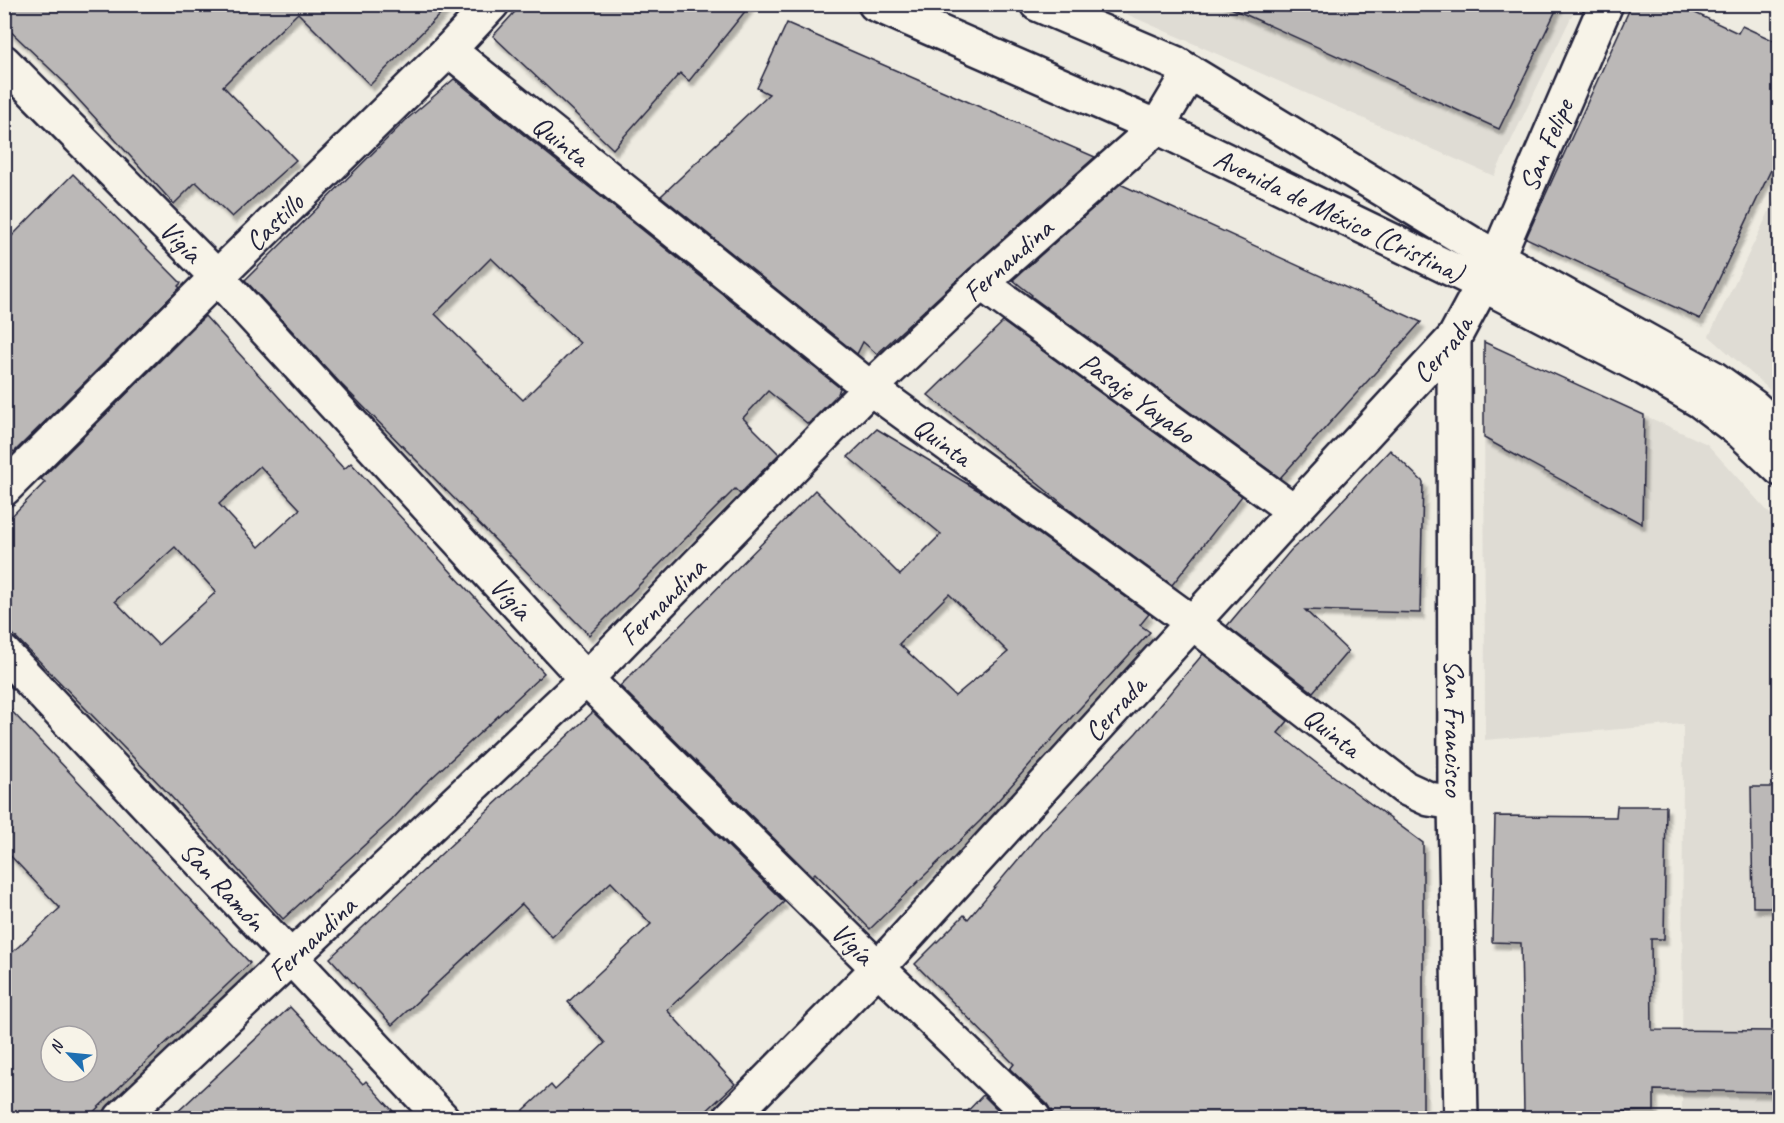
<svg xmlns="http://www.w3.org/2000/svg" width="1784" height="1123" viewBox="0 0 1784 1123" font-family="Caveat,sans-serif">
<defs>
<filter id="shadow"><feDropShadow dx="3.5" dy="6" stdDeviation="1.5" flood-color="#0004"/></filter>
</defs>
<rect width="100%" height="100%" fill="#eeebe1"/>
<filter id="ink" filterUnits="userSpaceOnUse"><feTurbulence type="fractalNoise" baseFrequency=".0167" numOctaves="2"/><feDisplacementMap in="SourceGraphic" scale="12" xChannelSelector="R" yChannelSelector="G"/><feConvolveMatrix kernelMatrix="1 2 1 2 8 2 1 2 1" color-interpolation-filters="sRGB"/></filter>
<g filter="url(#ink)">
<g fill="#dfdcd4">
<polygon points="1106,5 1577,5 1494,176"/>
<polygon points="1779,191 1780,398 1779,398 1709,336"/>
<polygon points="1484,342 1707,444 1779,524 1779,1118 1682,1118 1683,724 1485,740"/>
</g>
<g fill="#bbb8b7" stroke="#22223b" stroke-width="1.5" fill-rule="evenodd" filter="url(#shadow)">
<polygon points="4,4 450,4 370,85 298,13 243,66 223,86 296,160 232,217 196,182 174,204 66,86 67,85 4,25"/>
<polygon points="522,4 751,4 689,81 680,73 613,149 493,36"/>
<polygon points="1222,4 1559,4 1499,129"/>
<polygon points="1632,4 1676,4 1738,33 1742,26 1779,43 1779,153 1700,319 1526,238"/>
<polygon points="787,23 1095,157 969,269 877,354 863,342 857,354 661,196 769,94 757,88"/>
<path d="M454,79L840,388L838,394L808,424L768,391L743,418L779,454L740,494L735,489L589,635L342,385L245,280L406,120ZM491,258L580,343L523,400L435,314Z"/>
<polygon points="73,174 181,283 178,286 180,288 14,452 4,443 4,244"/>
<polygon points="1120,184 1421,322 1280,478 1031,296 1032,295 1013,280"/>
<path d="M205,316L344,469L351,463L544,673L423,786L392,820L283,919L166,791L4,625V524L45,482L41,479ZM260,466L300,509L259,547L219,504ZM175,547L216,592L158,645L115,601Z"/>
<polygon points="1003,322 1242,496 1172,585 1079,517 928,395"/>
<polygon points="1484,342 1644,415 1642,524 1484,438"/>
<path d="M877,429L981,492L1149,614L1140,625L1150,632L1059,731L981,820L870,929L815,873L812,876L620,686L815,490L900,575L941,534L848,457ZM949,594L1008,652L955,696L899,644Z"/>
<polygon points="1390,450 1423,482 1420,613 1305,610 1348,651 1313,692 1227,626 1291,550 1319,525"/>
<polygon points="1203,654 1288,721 1278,733 1320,766 1423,843 1423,1119 1052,1119 1052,1112 1047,1104 1010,1069 1014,1064 915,964 964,915 968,919 1042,831 1136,733"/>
<path d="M4,703L250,963L86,1119H4V960L60,908L4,849ZM51,1036H87V1072H51Z"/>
<polygon points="593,712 784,902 667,1010 735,1084 698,1119 514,1119 551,1085 555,1090 605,1043 568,1002 651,924 611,882 552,937 522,904 392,1025 330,958"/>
<polygon points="1751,787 1779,787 1779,907 1753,907"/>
<polygon points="1617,806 1666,806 1664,939 1651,939 1652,1030 1779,1031 1779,1092 1654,1090 1654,1111 1524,1113 1521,943 1492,942 1495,816 1616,817"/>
<polygon points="290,1007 363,1084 366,1081 400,1119 170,1119"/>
<polygon points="983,1095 1007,1119 960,1119"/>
</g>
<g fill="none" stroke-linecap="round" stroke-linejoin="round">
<defs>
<g id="minor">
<path id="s1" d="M449,50L870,388L1193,623L1405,788L1429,799L1455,803"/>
<path id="s2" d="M4,62L217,277L586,679L878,968L1034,1118"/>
<path id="s3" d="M981,283L1294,511"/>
<path id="s4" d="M1454,338L1455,803L1461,1118"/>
<path id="s5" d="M4,489L217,277L449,50L492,4"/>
<path id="s6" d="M4,653L442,1118"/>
<path id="s7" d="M121,1118L586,679L870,388L981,283L1157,127L1190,72"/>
<path id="s8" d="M730,1118L878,968L1294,511L1454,338L1497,258L1606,4"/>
</g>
<g id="major">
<path id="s9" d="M875,4L1157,127L1484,285L1640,366L1700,401L1741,432L1780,469"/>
<polyline points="1037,4 1175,63 1471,243 1712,377 1754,407 1780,431"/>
</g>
</defs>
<use href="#minor" stroke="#22223b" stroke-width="38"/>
<use href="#major" stroke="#22223b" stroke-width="38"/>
<use href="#minor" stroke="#f7f3e8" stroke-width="33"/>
<use href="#major" stroke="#f7f3e8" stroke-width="33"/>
</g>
</g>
<g text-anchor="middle" stroke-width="5" stroke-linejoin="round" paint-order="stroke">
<g font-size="28" fill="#22223b" stroke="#f7f3e8">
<text dy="10" stroke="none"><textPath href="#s1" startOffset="144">Quinta</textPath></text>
<text dy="10" stroke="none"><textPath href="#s8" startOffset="1278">San Felipe</textPath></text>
<text dy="10" stroke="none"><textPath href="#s9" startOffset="510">Avenida de México (Cristina)</textPath></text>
<text dy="10" stroke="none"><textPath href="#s5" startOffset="380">Castillo</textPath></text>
<text dy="10" stroke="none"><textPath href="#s2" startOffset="252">Vigía</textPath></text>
<text dy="10" stroke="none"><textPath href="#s7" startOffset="1234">Fernandina</textPath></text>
<text dy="10" stroke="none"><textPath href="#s8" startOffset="1048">Cerrada</textPath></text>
<text dy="10" stroke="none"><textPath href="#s3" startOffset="194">Pasaje Yayabo</textPath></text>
<text dy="10" stroke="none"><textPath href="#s1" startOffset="630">Quinta</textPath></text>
<text dy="10" stroke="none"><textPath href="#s2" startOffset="738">Vigía</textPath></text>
<text dy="10" stroke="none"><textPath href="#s7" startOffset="748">Fernandina</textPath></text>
<text dy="10" stroke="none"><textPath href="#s8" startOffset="562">Cerrada</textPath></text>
<text dy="10" stroke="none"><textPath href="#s4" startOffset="390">San Francisco</textPath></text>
<text dy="10" stroke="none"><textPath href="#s1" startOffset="1116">Quinta</textPath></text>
<text dy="10" stroke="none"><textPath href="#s6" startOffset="320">San Ramón</textPath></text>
<text dy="10" stroke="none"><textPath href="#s7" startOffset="262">Fernandina</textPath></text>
<text dy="10" stroke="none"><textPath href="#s2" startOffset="1224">Vigía</textPath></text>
</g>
</g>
<rect width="1784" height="1123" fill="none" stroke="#f7f3e8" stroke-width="24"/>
<rect x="12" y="12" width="1760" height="1099" fill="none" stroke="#22223b" stroke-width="2" filter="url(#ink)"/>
<g transform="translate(69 1054) rotate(296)"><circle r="28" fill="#f7f3e8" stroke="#a29fa3" stroke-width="1.5"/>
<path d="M0-4.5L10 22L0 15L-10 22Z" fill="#1f6fb2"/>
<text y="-9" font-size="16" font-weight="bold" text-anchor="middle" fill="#22223b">N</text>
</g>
</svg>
